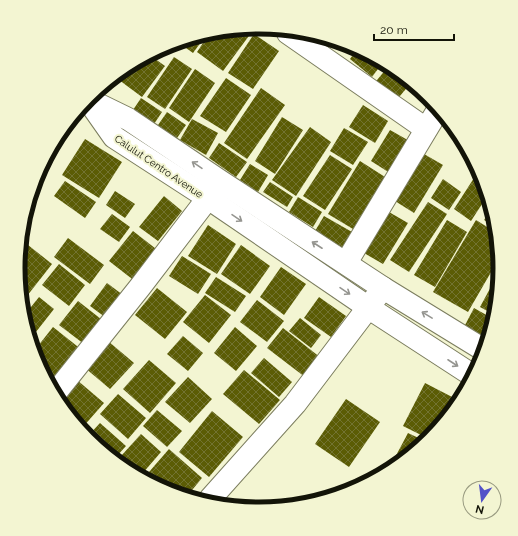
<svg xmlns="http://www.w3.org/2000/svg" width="518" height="536" viewBox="0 0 518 536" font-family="Raleway,sans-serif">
<defs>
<pattern id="building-cross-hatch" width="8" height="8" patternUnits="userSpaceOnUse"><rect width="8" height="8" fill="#5b5c05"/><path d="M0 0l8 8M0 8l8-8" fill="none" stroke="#727331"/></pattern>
</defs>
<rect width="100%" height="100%" fill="#f3f5d2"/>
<g fill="url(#building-cross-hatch)">
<polygon points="253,28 254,29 223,71 197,52 207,37"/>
<polygon points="254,34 279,51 253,89 228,73"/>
<polygon points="204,38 193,53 179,43 192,40"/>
<polygon points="357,49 381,65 372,77 350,59"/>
<polygon points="151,56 165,66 142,97 119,80 124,74"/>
<polygon points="174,57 192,69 165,109 147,97"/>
<polygon points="195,69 215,83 189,122 169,108"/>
<polygon points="386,69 410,84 395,102 373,85"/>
<polygon points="226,78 251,95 226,132 200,116"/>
<polygon points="261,88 285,105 247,159 224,143"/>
<polygon points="141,98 162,112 154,124 133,110"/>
<polygon points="363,105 388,121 375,143 349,127"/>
<polygon points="167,112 186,125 175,141 156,128"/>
<polygon points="282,117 303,130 275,174 255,161"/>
<polygon points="192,119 218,133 206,155 180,140"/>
<polygon points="310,127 331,142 296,196 272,180"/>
<polygon points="344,128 368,142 353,165 330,151"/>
<polygon points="390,130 413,143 393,175 371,161"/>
<polygon points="85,139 122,162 99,198 62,175"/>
<polygon points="219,143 247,162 236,177 209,158"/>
<polygon points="424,154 443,165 414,213 395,201"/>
<polygon points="330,155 352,169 325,210 303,196"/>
<polygon points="360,161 385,177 353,229 328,214"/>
<polygon points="250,164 268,175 258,192 240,180"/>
<polygon points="474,178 483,185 486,198 471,221 454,209"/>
<polygon points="443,179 461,192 449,210 431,198"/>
<polygon points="65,181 96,202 85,218 54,196"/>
<polygon points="270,182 293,197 287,207 263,192"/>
<polygon points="115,191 135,204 125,218 106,205"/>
<polygon points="164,196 182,211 158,241 139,227"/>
<polygon points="298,197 322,212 313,227 289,212"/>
<polygon points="428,202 447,214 409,272 390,260"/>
<polygon points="382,208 408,223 383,264 357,249"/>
<polygon points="489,212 491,221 491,224 484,220"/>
<polygon points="112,214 130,227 119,242 100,229"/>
<polygon points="324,216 352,232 343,248 315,231"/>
<polygon points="447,220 467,232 435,287 414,275"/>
<polygon points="476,220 492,230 498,260 468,312 433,292"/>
<polygon points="208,225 236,244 217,274 188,256"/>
<polygon points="133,231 160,252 136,282 109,261"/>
<polygon points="68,238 104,265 90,284 54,257"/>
<polygon points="23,241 52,264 27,296 23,293 18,268"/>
<polygon points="241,245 270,266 250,294 221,274"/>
<polygon points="182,256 211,274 198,294 169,276"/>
<polygon points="59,264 85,285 69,306 42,285"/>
<polygon points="281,267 306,284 284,315 260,297"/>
<polygon points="500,268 497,282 493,280"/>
<polygon points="216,277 246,296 235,312 205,293"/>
<polygon points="107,283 127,298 109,320 90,306"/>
<polygon points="493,283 497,285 491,313 480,307"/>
<polygon points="157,288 187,312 165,339 135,315"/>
<polygon points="205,295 231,315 209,343 183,322"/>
<polygon points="39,297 54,309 32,337 27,312"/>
<polygon points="319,297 346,316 331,337 304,318"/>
<polygon points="257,300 284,321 267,342 240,322"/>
<polygon points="78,301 106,323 88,347 59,325"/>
<polygon points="474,308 490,317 486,339 464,327"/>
<polygon points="300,318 321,335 311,348 289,331"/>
<polygon points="53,327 82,350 55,385 50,381 36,360 34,351"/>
<polygon points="235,327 257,346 236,371 214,353"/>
<polygon points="283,328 321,358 305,377 267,348"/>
<polygon points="183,336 203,353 188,371 167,354"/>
<polygon points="108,341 134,363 110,389 84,367"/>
<polygon points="264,358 292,382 279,397 251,373"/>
<polygon points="149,360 176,383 150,413 123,389"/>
<polygon points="244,370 280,400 259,424 223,394"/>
<polygon points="188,377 212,399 190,423 165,402"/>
<polygon points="77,380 104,403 82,428 62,398"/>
<polygon points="425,383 456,399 429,439 403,426"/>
<polygon points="118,394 146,418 128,439 100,414"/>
<polygon points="346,399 380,422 349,467 315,444"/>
<polygon points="157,410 182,431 167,447 143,426"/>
<polygon points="212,411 243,437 209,477 179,452"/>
<polygon points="100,423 126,446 116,457 87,437"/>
<polygon points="408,433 425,441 392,463"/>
<polygon points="141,434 161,452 142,474 121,456"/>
<polygon points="169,449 202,478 188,495 170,491 149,472"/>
</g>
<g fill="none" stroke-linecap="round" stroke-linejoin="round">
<defs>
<g id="minor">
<polyline points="288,33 426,129"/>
<polyline points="346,263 438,110"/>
<polyline points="57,391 140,287 208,198 219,182"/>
<polyline points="210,499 295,404 383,288"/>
</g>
<g id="major">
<polyline points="88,100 114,137 208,198 369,308 472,375"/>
<polyline points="89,100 128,119 220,181 383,288 484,350"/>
</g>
</defs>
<use href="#minor" stroke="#7b7d5e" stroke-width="24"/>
<use href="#major" stroke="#7b7d5e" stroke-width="24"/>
<use href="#minor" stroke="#fff" stroke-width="22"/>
<use href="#major" stroke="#fff" stroke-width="22"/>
</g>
<defs><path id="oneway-shaft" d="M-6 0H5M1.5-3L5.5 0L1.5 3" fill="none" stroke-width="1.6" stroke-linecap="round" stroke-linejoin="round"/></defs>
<g stroke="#959590">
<use href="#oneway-shaft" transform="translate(197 165) rotate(-146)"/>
<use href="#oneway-shaft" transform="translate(237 218) rotate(34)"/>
<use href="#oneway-shaft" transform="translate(317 245) rotate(-147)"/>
<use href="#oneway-shaft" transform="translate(345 291) rotate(34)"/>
<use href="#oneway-shaft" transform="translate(427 315) rotate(-149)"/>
<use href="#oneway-shaft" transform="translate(453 363) rotate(33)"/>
</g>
<g text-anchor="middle" stroke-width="4" stroke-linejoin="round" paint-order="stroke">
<g font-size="10" fill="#131408" stroke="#f3f5d2">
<text transform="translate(159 166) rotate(34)" y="4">Calulut Centro Avenue</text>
</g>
</g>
<path d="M0 0H518V536H0ZM25 268a234 234 0 1 1 468 0a234 234 0 1 1-468 0Z" fill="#f3f5d2" fill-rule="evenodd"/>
<path fill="none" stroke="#131408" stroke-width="5" d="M25 268a234 234 0 1 1 468 0a234 234 0 1 1-468 0Z"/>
<g transform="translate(482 500) rotate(194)"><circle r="19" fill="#f3f5d2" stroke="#999b81"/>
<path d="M0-3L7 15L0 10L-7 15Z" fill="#5251c8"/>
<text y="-6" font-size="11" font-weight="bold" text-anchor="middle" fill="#131408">N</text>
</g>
<path d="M374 34v6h80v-6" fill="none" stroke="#131408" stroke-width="2"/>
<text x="380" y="34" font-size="12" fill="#131408" stroke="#f3f5d2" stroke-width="3" paint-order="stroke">20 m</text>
</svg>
